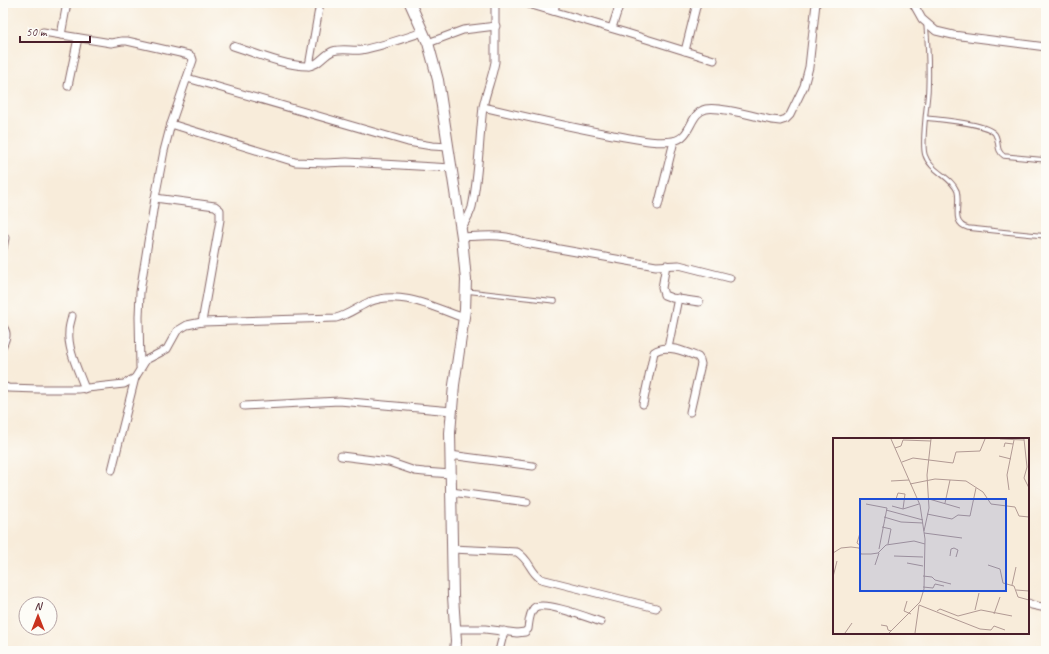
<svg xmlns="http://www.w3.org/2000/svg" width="1049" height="654" viewBox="0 0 1049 654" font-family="Caveat,sans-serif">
<rect width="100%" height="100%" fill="#fdfcf7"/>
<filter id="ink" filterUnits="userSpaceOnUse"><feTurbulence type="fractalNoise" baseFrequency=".025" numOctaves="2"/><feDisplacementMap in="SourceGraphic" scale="8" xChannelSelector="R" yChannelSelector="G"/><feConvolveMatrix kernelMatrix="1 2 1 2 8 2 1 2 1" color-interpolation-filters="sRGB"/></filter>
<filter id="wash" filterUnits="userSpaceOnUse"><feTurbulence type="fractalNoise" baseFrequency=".012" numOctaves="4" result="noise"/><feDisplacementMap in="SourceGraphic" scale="16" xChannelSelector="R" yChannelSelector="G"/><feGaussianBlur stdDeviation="0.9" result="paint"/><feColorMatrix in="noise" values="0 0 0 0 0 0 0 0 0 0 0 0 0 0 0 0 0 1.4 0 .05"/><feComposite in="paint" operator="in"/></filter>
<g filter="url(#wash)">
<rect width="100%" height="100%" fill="#f8ecda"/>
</g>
<g filter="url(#ink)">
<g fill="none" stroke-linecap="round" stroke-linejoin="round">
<defs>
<g id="lane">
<path d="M926,24C928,46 929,69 928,91C927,106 921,143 925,155C930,171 952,177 957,191C961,205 950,223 968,228L1046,236"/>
<path d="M926,118C941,120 987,123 995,134C1000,142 995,150 1004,156L1046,160"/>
<polyline points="466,291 555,301"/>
</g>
<g id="street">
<polyline points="525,3 627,33 714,60"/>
<polyline points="913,3 922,19 936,31 953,35 1046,47"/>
<polyline points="554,11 556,3"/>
<polyline points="612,28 620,3"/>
<polyline points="43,32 111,43 122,41 127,41 189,55 192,57 193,60 171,124 164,151 155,198 140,292 139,317 140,367"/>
<polyline points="61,35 67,3"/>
<polyline points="428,43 463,30 496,26"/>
<path d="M233,46C255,53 285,66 307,66C319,66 323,55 333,51C342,48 352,51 361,50C382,46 402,39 423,32"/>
<polyline points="685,51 697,3"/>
<polyline points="309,66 320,3"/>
<polyline points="187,78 408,142 432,146 449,147"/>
<polyline points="68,86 78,38"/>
<path d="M483,107C526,117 570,127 613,135C633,138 654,144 673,141C692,138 689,113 706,109C719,106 757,117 772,120L780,121L786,119L790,115L804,86L809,67L816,3"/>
<polyline points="171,124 295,162 325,163 347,162 452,168"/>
<polyline points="155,198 215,206 220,210 220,220 202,322"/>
<polyline points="658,206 674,141"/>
<path d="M461,229C465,222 470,215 472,207C479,175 479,140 483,107C486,92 492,78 495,62V3"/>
<path d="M462,237C483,236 506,233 525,243L656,266L679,265L730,278"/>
<polyline points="3,248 5,238"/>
<polyline points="666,265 662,288 664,295 672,298 699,302"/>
<path d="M72,316C71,321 69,326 69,331C67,349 79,372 85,389"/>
<path d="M3,327C8,333 6,338 3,345"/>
<polyline points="668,348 678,298"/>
<path d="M3,386L8,388L39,389H78L124,384L135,378L146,360L167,349L177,331L187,325L202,322L336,318C348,315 358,307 369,302C400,289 435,308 464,318"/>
<path d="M643,404L654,352C666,343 686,352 698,357L700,360L701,364L690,412"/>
<polyline points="244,406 339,401 452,411"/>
<polyline points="450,455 533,466"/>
<polyline points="341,456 389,462 415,471 424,472 451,474"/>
<polyline points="112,470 135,378"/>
<polyline points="451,492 527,502"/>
<path d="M452,549L517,552C531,561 529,571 541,579L656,608"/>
<polyline points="1028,603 1032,605 1046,608"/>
<path d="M455,629H485L517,633L525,632L528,629C529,622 529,614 534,608C543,600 589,618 601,622"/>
<polyline points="499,651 504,631"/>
</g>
<polyline id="secondary" points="410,3 428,43 438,80 462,237 466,280 465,310 454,385 450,433 453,596 456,641 455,651"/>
</defs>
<use href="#lane" stroke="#876768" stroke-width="5.5"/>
<use href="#street" stroke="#876768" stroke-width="9"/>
<use href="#secondary" stroke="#876768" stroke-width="12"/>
<use href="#lane" stroke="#fff" stroke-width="3.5"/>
<use href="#street" stroke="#fff" stroke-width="7"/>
<use href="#secondary" stroke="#fff" stroke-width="10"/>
</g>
</g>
<g transform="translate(833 438)">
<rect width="196" height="196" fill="#f8ecda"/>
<path fill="none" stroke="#b29a94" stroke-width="1" d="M167,1L191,2M191,1L194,29L191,40L196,50M171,9L172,5L180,6M62,10L68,8L70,2L98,3M166,18L178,21M69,24L80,20L120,25L123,14L147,13L152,1M58,43L76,42M77,46L102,41L133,43L150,54L158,66L182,69L186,78L196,79M176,52L174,37L181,2M50,61H63L65,55L72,56L70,71M96,61L127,70M112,65L117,42M33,66L54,70L46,111M59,68L70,71L86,66M53,72L90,82M94,76L119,81L125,77L137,78L143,50M51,79L68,84L90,85M49,89L58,91L55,106M91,93L96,70L94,37L98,1M91,95L129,100M26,110L28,108L24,105L27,95M0,115L8,110L18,109L26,110L28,116H38L45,115L53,107L81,103L92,106M61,118L90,119M117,118L118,111L121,110L125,112L123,119M74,125L90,128M42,127L46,115M155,127L167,131L170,145L181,148L185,159L196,162M90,138L99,139L102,142L118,146M0,139L4,123M179,147L183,129M90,149L100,150L102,146L111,148M183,152L196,153M74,163L71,173L78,176M86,167L147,191L158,192L161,188L172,192M142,172L146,155M104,173L107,171L125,178L148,172L179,178M161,176L167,159M48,187L54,188L55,192L58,193M12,195L19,185M56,195L87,164L91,151L92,101L87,67L58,1M82,195L86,167"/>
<path fill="#1d4ed8" fill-opacity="0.15" stroke="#1d4ed8" stroke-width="2" d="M27,61H173V153H27Z"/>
<rect width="196" height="196" fill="none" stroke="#4a1f2b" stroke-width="2"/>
</g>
<rect width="1049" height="654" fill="none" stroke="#fdfcf7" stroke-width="16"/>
<g transform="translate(38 616)"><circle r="19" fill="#fdfcf7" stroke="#b5a4a5"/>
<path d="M0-3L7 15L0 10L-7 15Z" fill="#c8321e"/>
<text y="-6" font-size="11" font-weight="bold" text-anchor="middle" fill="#4a1f2b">N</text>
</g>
<path d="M20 36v6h70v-6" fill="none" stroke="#4a1f2b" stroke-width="2"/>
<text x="26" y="36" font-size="12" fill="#4a1f2b" stroke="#fdfcf7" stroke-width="3" paint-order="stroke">50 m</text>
</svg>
